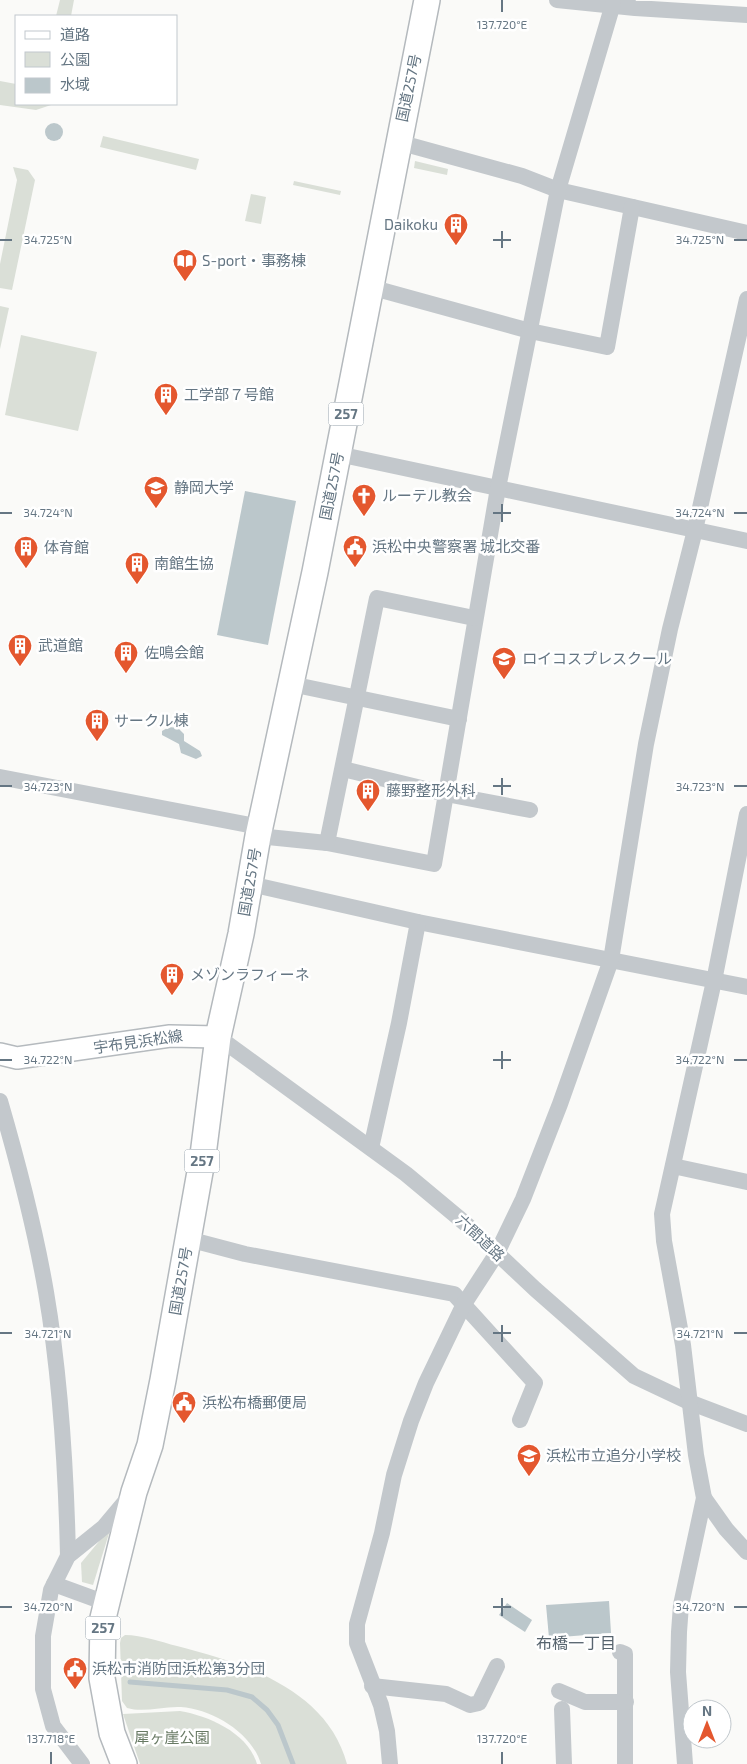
<svg xmlns="http://www.w3.org/2000/svg" width="747" height="1764" viewBox="0 0 747 1764" font-family="'Exo 2','Noto Sans JP',sans-serif">
<rect width="100%" height="100%" fill="#fafaf8"/>
<g fill="#dadfd7">
<polygon points="60,0 74,0 71,16 56,16"/>
<polygon points="0,81 16,84 16,104 54,104 36,110 0,105"/>
<polygon points="103,136 199,159 196,170 100,147"/>
<polygon points="415,161 448,169 447,175 414,168"/>
<polygon points="13,167 28,170 35,180 12,290 0,288 0,264 17,180"/>
<polygon points="294,181 341,191 340,195 293,185"/>
<polygon points="251,194 266,197 261,224 245,221"/>
<polygon points="0,306 9,308 0,349"/>
<polygon points="21,335 97,352 78,431 5,415"/>
<polygon points="111,1527 93,1585 82,1582 81,1563"/>
<path d="M125,1635C142,1635 161,1642 177,1646C243,1663 327,1689 347,1764H261C252,1733 212,1709 181,1707C163,1706 144,1713 127,1708L122,1701L120,1643L121,1638Z"/>
<path d="M180,1711C209,1716 248,1733 257,1764H140L123,1714Z"/>
</g>
<g fill="#bbc7cb">
<circle cx="54" cy="132" r="9"/>
<polygon points="245,491 296,501 268,645 217,635"/>
<polygon points="169,727 178,728 184,734 184,741 200,751 202,756 196,759 181,753 179,744 162,735 162,731"/>
<polygon points="609,1601 611,1633 549,1638 546,1605"/>
<polygon points="507,1603 532,1620 525,1632 499,1615"/>
</g>
<g fill="none" stroke-linecap="round" stroke-linejoin="round">
<polyline stroke="#bbc7cb" stroke-width="5" points="130,1682 227,1690 252,1697 267,1710 278,1725 293,1764"/>
<defs>
<polyline id="major" points="0,1054 17,1058 170,1036 218,1037"/>
<polyline id="highway" points="124,1764 112,1733 102,1678 103,1618 134,1492 150,1445 163,1380 203,1155 218,1037 241,934 258,836 315,572 427,0"/>
</defs>
<use href="#major" stroke="#b5babe" stroke-width="24"/>
<use href="#highway" stroke="#b4b9bd" stroke-width="28"/>
<g stroke="#c3c8cc" stroke-width="16">
<polyline points="557,0 635,8 747,15"/>
<polyline points="398,142 522,176 558,190 747,233"/>
<polyline points="370,287 530,331 607,347 632,207"/>
<polyline points="338,454 747,541"/>
<polyline points="291,684 459,719"/>
<polyline points="343,769 446,794 530,810"/>
<polyline points="0,777 260,827"/>
<polyline points="258,836 327,843 434,864 498,488 558,190 613,4"/>
<polyline points="327,843 377,598 474,618"/>
<polyline points="250,884 418,922 747,987"/>
<polyline points="218,1037 406,1174 466,1224 535,1289 634,1376 689,1402 747,1424"/>
<path d="M0,1101C18,1163 35,1228 46,1292C61,1380 66,1467 68,1556"/>
<polyline points="371,1148 399,1023 418,922"/>
<polyline points="673,1166 747,1182"/>
<polyline points="188,1239 245,1254 454,1294 535,1383 520,1420"/>
<polyline points="704,1498 726,1529 747,1552"/>
<polyline points="54,1584 106,1603"/>
<polyline points="620,1652 625,1654 625,1764"/>
<polyline points="372,1686 446,1694 470,1705 479,1703 497,1666"/>
<polyline points="559,1691 585,1702 626,1702"/>
<polyline points="562,1709 564,1764"/>
<polyline points="82,1764 53,1726 43,1689 43,1636 51,1590 68,1556 104,1527 130,1496"/>
<polyline points="390,1764 387,1731 381,1705 357,1643 357,1624 382,1533 394,1475 411,1421 426,1383 464,1304 497,1253 523,1199 560,1104 611,960 646,744 670,629 695,530 747,299"/>
<polyline points="685,1764 678,1672 679,1632 681,1605 704,1498 696,1455 683,1345 664,1241 662,1214 714,981 747,814"/>
</g>
<use href="#major" stroke="#fff" stroke-width="21"/>
<use href="#highway" stroke="#fff" stroke-width="25"/>
</g>
<path fill="none" stroke="#657683" stroke-width="2" d="M502,0V12M502,231V248M0,240H12M493,240H511M734,240H747M502,504V522M0,513H12M493,513H511M734,513H747M502,778V795M0,786H12M493,786H511M734,786H747M502,1051V1069M0,1060H12M493,1060H511M734,1060H747M502,1325V1342M0,1333H12M493,1333H511M734,1333H747M502,1598V1616M0,1607H12M493,1607H511M734,1607H747M51,1752V1764M502,1752V1764"/>
<defs>
<symbol id="building-pin" viewBox="-11 -11 22 30"><path d="M0 17L-7.5 6A9.5 9.5 0 1 1 7.5 6Z" fill="#e4572e" stroke="#fff"/><path d="M-4-6H4V6H1V3H-1V6H-4ZM-2.5-4.3h1.7v1.8h-1.7ZM.8-4.3h1.7v1.8H.8ZM-2.5-1h1.7V.8h-1.7ZM.8-1h1.7V.8H.8Z" fill="#fff"/></symbol>
<symbol id="library-pin" viewBox="-11 -11 22 30"><path d="M0 17L-7.5 6A9.5 9.5 0 1 1 7.5 6Z" fill="#e4572e" stroke="#fff"/><path d="M-6-4Q-3-5.5-.7-3.5V5Q-3 3-6 4ZM6-4Q3-5.5 .7-3.5V5Q3 3 6 4Z" fill="#fff"/></symbol>
<symbol id="university-pin" viewBox="-11 -11 22 30"><path d="M0 17L-7.5 6A9.5 9.5 0 1 1 7.5 6Z" fill="#e4572e" stroke="#fff"/><path d="M0-5L7-2L0 1L-7-2ZM-4 1L0 2.5L4 1V4Q0 6-4 4Z" fill="#fff"/></symbol>
<symbol id="church-pin" viewBox="-11 -11 22 30"><path d="M0 17L-7.5 6A9.5 9.5 0 1 1 7.5 6Z" fill="#e4572e" stroke="#fff"/><path d="M-1.2-6h2.4v3.5h3.3v2.4h-3.3V6h-2.4V-.1h-3.3v-2.4h3.3Z" fill="#fff"/></symbol>
<symbol id="civic-pin" viewBox="-11 -11 22 30"><path d="M0 17L-7.5 6A9.5 9.5 0 1 1 7.5 6Z" fill="#e4572e" stroke="#fff"/><path d="M-.6-6.5H3V-4.5H.6V-3L4-1V1h2V6H-6V1h2V-1L-.6-3ZM-1.2 2.5V6h2.4V2.5Z" fill="#fff"/></symbol>
<symbol id="school-pin" viewBox="-11 -11 22 30"><path d="M0 17L-7.5 6A9.5 9.5 0 1 1 7.5 6Z" fill="#e4572e" stroke="#fff"/><path d="M0-5L7-2L0 1L-7-2ZM-4 1L0 2.5L4 1V4Q0 6-4 4Z" fill="#fff"/></symbol>
</defs>
<g fill-rule="evenodd">
<use href="#building-pin" x="442" y="211" width="28" height="38"/>
<use href="#library-pin" x="171" y="247" width="28" height="38"/>
<use href="#building-pin" x="152" y="381" width="28" height="38"/>
<use href="#university-pin" x="142" y="474" width="28" height="38"/>
<use href="#church-pin" x="350" y="482" width="28" height="38"/>
<use href="#civic-pin" x="341" y="533" width="28" height="38"/>
<use href="#building-pin" x="12" y="534" width="28" height="38"/>
<use href="#building-pin" x="123" y="550" width="28" height="38"/>
<use href="#building-pin" x="6" y="632" width="28" height="38"/>
<use href="#building-pin" x="112" y="639" width="28" height="38"/>
<use href="#school-pin" x="490" y="645" width="28" height="38"/>
<use href="#building-pin" x="83" y="707" width="28" height="38"/>
<use href="#building-pin" x="354" y="777" width="28" height="38"/>
<use href="#building-pin" x="158" y="961" width="28" height="38"/>
<use href="#civic-pin" x="170" y="1389" width="28" height="38"/>
<use href="#school-pin" x="515" y="1442" width="28" height="38"/>
<use href="#civic-pin" x="61" y="1655" width="28" height="38"/>
</g>
<g text-anchor="middle" stroke-width="5" stroke-linejoin="round" paint-order="stroke">
<g fill="#fff" stroke="#939fa8" stroke-width="1">
<rect x="328.5" y="402.5" width="35" height="23" rx="4"/>
<rect x="184.5" y="1149.5" width="35" height="23" rx="4"/>
<rect x="85.5" y="1616.5" width="35" height="23" rx="4"/>
</g>
<g font-size="14" font-weight="bold" fill="#657683">
<text x="346" y="419">257</text>
<text x="202" y="1166">257</text>
<text x="103" y="1633">257</text>
</g>
<g font-size="15" fill="#657683" stroke="#fff">
<text transform="translate(409 88) rotate(-78)" y="5">国道257号</text>
<text transform="translate(332 486) rotate(-79)" y="5">国道257号</text>
<text transform="translate(250 882) rotate(-80)" y="5">国道257号</text>
<text transform="translate(138 1042) rotate(-8)" y="5">宇布見浜松線</text>
<text transform="translate(480 1238) rotate(43)" y="5">六間道路</text>
<text transform="translate(181 1281) rotate(-80)" y="5">国道257号</text>
</g>
<g font-size="15" fill="#657683" stroke="#fff" text-anchor="start">
<text x="438" y="230" text-anchor="end">Daikoku</text>
<text x="202" y="266">S-port・事務棟</text>
<text x="184" y="400">工学部７号館</text>
<text x="174" y="493">静岡大学</text>
<text x="382" y="501">ルーテル教会</text>
<text x="372" y="552">浜松中央警察署 城北交番</text>
<text x="44" y="553">体育館</text>
<text x="154" y="569">南館生協</text>
<text x="38" y="651">武道館</text>
<text x="144" y="658">佐鳴会館</text>
<text x="522" y="664">ロイコスプレスクール</text>
<text x="114" y="726">サークル棟</text>
<text x="386" y="796">藤野整形外科</text>
<text x="190" y="980">メゾンラフィーネ</text>
<text x="202" y="1408">浜松布橋郵便局</text>
<text x="546" y="1461">浜松市立追分小学校</text>
<text x="92" y="1674">浜松市消防団浜松第3分団</text>
</g>
<g font-size="15" fill="#687a64" stroke="#fff">
<text x="172" y="1743">犀ヶ崖公園</text>
</g>
<g font-size="16" fill="#57646e" stroke="#fff">
<text x="576" y="1649">布橋一丁目</text>
</g>
</g>
<g font-size="12" text-anchor="middle" fill="#657683" stroke="#fff" stroke-width="5" stroke-linejoin="round" paint-order="stroke">
<text x="502" y="29">137.720°E</text>
<text x="48" y="244">34.725°N</text>
<text x="700" y="244">34.725°N</text>
<text x="48" y="517">34.724°N</text>
<text x="700" y="517">34.724°N</text>
<text x="48" y="791">34.723°N</text>
<text x="700" y="791">34.723°N</text>
<text x="48" y="1064">34.722°N</text>
<text x="700" y="1064">34.722°N</text>
<text x="48" y="1338">34.721°N</text>
<text x="700" y="1338">34.721°N</text>
<text x="48" y="1611">34.720°N</text>
<text x="700" y="1611">34.720°N</text>
<text x="51" y="1743">137.718°E</text>
<text x="502" y="1743">137.720°E</text>
</g>
<rect x="15" y="15" width="162" height="90" fill="#ffffff" stroke="#c1c8cd"/>
<rect x="25" y="31" width="25" height="8" fill="#ffffff" stroke="#c1c8cd"/>
<text x="60" y="40" font-size="15" fill="#657683">道路</text>
<rect x="25" y="52" width="25" height="15" fill="#dadfd7" stroke="#c1c8cd"/>
<text x="60" y="65" font-size="15" fill="#657683">公園</text>
<rect x="25" y="78" width="25" height="15" fill="#bbc7cb" stroke="#c1c8cd"/>
<text x="60" y="90" font-size="15" fill="#657683">水域</text>
<g transform="translate(707 1724)"><circle r="24" fill="#ffffff" stroke="#c1c8cd"/>
<path d="M0-4L9 19L0 12L-9 19Z" fill="#e4572e"/>
<text y="-8" font-size="14" font-weight="bold" text-anchor="middle" fill="#657683">N</text>
</g>
</svg>
